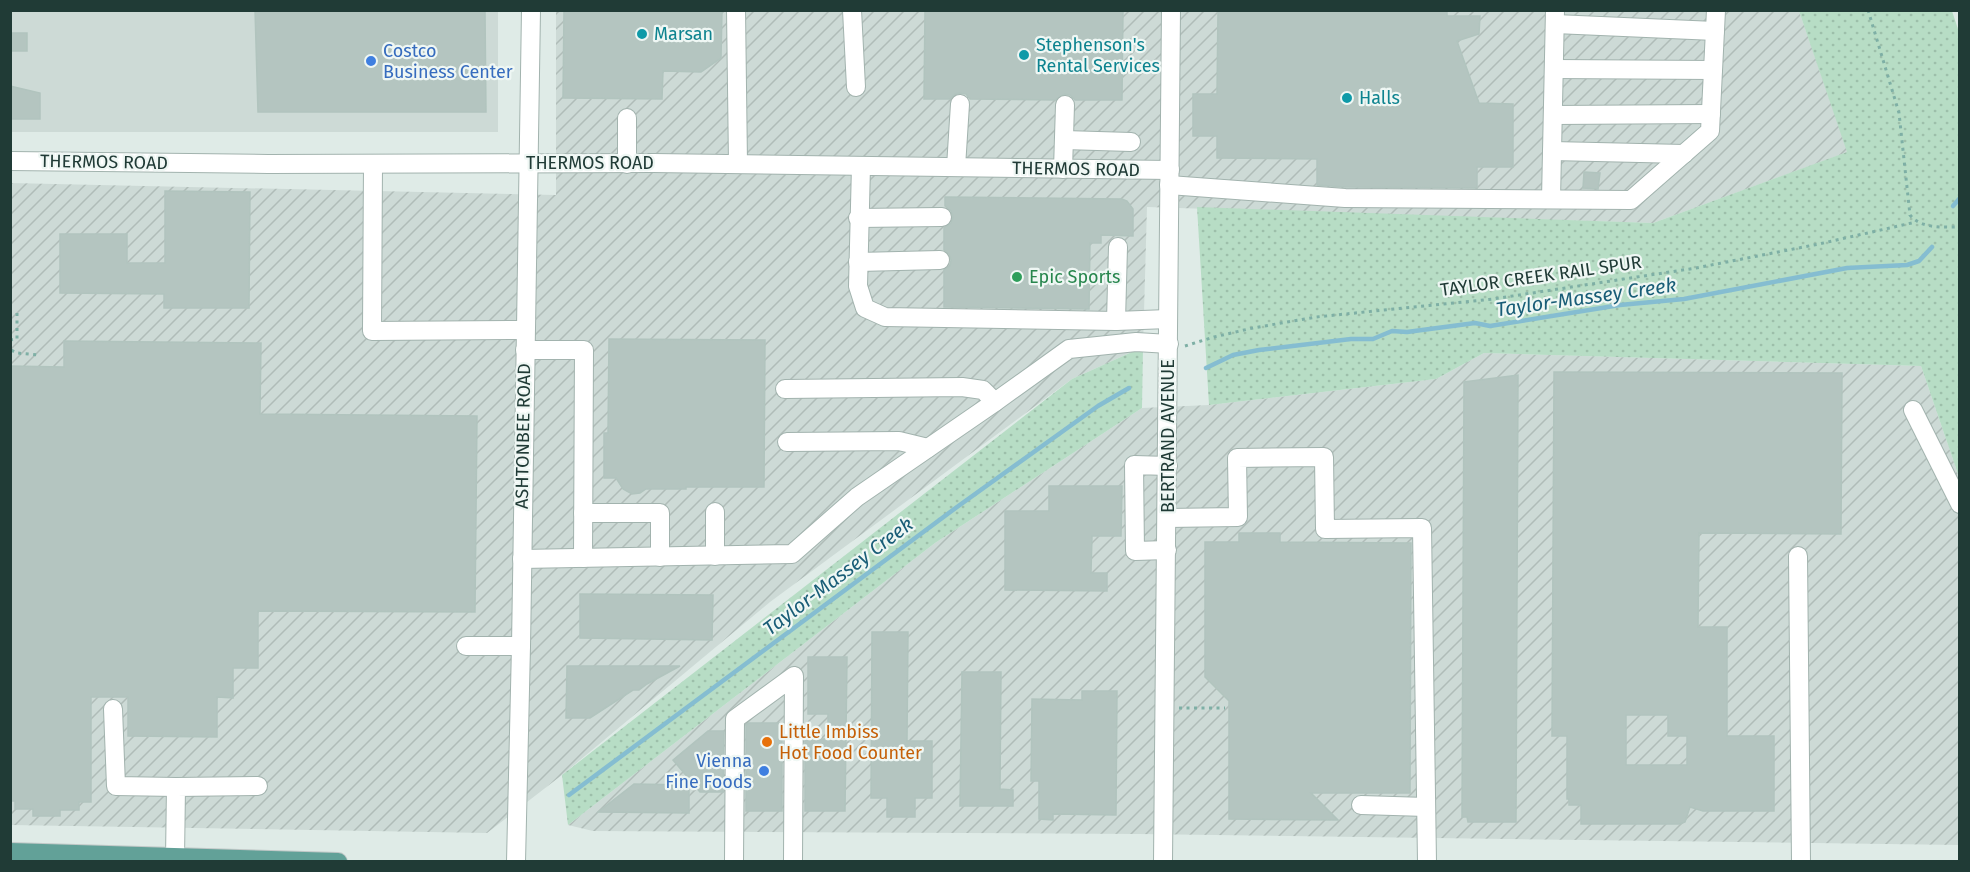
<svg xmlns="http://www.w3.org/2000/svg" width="1970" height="872" viewBox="0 0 1970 872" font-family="'Fira Sans',sans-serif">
<defs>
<pattern id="industrial-furrows" width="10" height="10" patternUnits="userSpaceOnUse" patternTransform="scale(1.5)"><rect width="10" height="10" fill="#cddad6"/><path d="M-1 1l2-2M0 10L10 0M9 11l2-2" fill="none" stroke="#b0bcb8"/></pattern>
<pattern id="grass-dots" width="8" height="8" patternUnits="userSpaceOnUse" patternTransform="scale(1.5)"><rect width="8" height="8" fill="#b7ddc5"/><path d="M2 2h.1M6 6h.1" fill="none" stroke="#9dbfaa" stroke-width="1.8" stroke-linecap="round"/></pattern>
</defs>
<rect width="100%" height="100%" fill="#dfebe7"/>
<rect fill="#cddad6" x="11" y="11" width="487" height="121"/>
<g fill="url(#industrial-furrows)">
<polygon points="556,10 1799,11 1848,152 1653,223 1147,207 1143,347 1072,379 770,602 562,775 487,833 11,825 10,183 556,195"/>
<polygon points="1484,353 1921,366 1959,477 1959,845 1139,834 593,831 568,825 935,543 1142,408 1209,405 1436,379"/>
</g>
<g fill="url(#grass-dots)">
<polygon points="1799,11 1952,11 1959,32 1959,477 1921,366 1484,353 1436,379 1209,405 1197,207 1653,223 1847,152"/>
<polygon points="1143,347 1142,408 935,543 568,825 562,775 1072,379"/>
</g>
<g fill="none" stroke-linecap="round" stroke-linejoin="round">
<g stroke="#85bdd1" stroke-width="4.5">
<polyline points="1953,206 1960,198"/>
<polyline points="1206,368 1233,355 1259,350 1351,339 1373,339 1392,331 1407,332 1475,323 1490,326 1620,305 1684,299 1847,268 1907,265 1919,261 1932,247"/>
<polyline points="569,795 957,507 1098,406 1129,388"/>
</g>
</g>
<g fill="#b4c5c0" stroke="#b1c4be" stroke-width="1.5" fill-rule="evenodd">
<polygon points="255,10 485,10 486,112 258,112"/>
<polygon points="564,10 722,10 721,58 701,72 663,71 662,99 563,98"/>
<polygon points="925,10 1123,10 1122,100 1075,100 1070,95 1065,94 1055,100 970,99 966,94 960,93 955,94 950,99 924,99"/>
<polygon points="1218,10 1447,10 1447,16 1480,16 1479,34 1457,41 1479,103 1513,104 1513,167 1477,167 1477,188 1345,187 1317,185 1317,159 1217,158 1217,136 1193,136 1193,94 1217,94"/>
<rect x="10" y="33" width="17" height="18"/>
<polygon points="10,86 40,93 40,119 10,119"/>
<polygon points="1584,172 1600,173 1598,189 1583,188"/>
<polygon points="165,191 250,192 249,308 164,308 164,294 60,293 60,234 127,234 127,263 165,263"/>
<polygon points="945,197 1122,199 1127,201 1133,209 1133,236 1101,235 1101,243 1090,243 1089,309 944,307 944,270 950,266 951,260 949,254 944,250 944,228 951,223 953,217 951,211 945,206"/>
<polygon points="609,339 765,340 764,487 686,487 686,489 646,489 640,493 632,494 623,489 616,478 604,478 604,433 608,433"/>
<polygon points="64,341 261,343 260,414 477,416 475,612 258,611 258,668 233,668 233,698 217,697 217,737 128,736 128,697 91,697 91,802 79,802 79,810 60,810 60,816 33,816 33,809 15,809 15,801 10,801 10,366 64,367"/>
<path d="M1554,372L1842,373L1841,534L1699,533L1698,627H1727V736H1774V811H1703L1690,807L1685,822L1680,824H1581V805H1569V799H1567V736H1552ZM1626,715H1668V736H1687V765H1626Z"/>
<polygon points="1518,375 1516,822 1468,822 1467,817 1462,817 1464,382"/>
<polygon points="1049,486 1122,486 1121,536 1092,536 1091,573 1107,573 1107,591 1005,590 1005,511 1049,511"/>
<polygon points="1239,533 1280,533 1280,542 1411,543 1410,793 1311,793 1338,820 1229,819 1229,701 1205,677 1205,542 1239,542"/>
<polygon points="580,594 713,595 712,640 580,638"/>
<polygon points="872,632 908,632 907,741 932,741 932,798 915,798 915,817 887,817 887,798 871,798"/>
<polygon points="808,657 847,657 845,811 805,811 805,739 828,739 828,714 808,714"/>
<polygon points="567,666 680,666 647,684 639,690 633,690 590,718 566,718"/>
<polygon points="962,672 1001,672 1000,789 1013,790 1013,806 960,806"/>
<polygon points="1082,691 1117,691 1116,815 1053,814 1053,820 1039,819 1039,781 1031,781 1032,699 1082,700"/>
<polygon points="749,723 779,723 780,728 782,728 782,811 746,811 746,725"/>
<polygon points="708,731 724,731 723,792 700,792 673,760"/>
<polygon points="634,784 689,785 689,813 598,812"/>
</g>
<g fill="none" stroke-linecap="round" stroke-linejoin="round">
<defs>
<g id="minor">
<polyline points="736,10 738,164"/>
<polyline points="852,10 856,87"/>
<polyline points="1555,24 1715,31"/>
<polyline points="1554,69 1713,70"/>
<polyline points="1553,115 1711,114"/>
<polyline points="627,118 627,164"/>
<polyline points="1064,140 1131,142"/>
<polyline points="1552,151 1684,154"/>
<polyline points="10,161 268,164 653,163 1170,170"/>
<polyline points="373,164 372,331 525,330"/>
<polyline points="861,166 858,286 865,308 885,317 1116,321 1168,319"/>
<polyline points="956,167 960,104"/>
<polyline points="1063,169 1065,105"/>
<polyline points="1169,185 1345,198 1631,200 1710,131 1716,10"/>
<polyline points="1551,199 1555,10"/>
<polyline points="858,218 942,217"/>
<polyline points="858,262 940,260"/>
<polyline points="1116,321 1118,247"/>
<polyline points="525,350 584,350 583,558"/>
<polyline points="785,389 962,387 983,390 995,402"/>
<polyline points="1913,410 1960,504"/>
<polyline points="787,442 899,441 928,448"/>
<polyline points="715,512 715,556"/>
<polyline points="583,513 660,513 660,557"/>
<polyline points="1167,518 1238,517 1237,458 1324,457 1325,529 1422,528 1427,862"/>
<polyline points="1167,550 1135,551 1134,465 1168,466"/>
<polyline points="1798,556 1801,862"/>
<polyline points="522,559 792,554 857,497 995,402 1069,349 1136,342 1169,344"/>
<polyline points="466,646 521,646"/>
<polyline points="113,709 116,786 176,787"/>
<polyline points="1361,805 1426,807"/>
<polyline points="175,858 176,787 258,786"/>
<polyline points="516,862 521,646 531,10"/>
<polyline points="734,862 735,719 794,676 793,862"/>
<polyline points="1163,862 1171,10"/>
</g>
<polyline id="major" points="10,852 338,862"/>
</defs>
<use href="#minor" stroke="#a2b3ae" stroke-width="20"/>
<use href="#major" stroke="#c1c8c7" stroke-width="20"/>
<g stroke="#7eafa5" stroke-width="3" stroke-dasharray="3 4.5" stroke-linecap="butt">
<path d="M1868,10L1899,113L1910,215C1921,229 1943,227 1960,227"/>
<polyline points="10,340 17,339 17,313"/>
<polyline points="10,343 11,350 17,353 39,355"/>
<polyline points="1185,346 1214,337 1253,328 1316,317 1493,299 1696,268 1819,244 1916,222"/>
<polyline points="1179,708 1225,708"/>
</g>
<use href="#minor" stroke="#fff" stroke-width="18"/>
<use href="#major" stroke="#62a198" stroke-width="18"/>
</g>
<g fill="#0f9aa8" stroke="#eff7f4" stroke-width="2">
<circle cx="642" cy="34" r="6"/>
<circle cx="1024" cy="55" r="6"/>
<circle cx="1347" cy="98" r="6"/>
</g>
<g fill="#3f7fe0" stroke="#eff7f4" stroke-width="2">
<circle cx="371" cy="61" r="6"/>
<circle cx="764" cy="771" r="6"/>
</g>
<circle fill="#2e9e5b" stroke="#eff7f4" stroke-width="2" cx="1017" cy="277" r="6"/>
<circle fill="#e8710a" stroke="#eff7f4" stroke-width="2" cx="767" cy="742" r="6"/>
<g text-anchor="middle" stroke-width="4.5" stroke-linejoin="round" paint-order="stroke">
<g font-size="18" fill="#0d838f" stroke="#eff7f4" text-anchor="start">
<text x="654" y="40">Marsan</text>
<text x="1036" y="51">Stephenson's<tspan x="1036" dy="21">Rental Services</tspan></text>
<text x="1359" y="104">Halls</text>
</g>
<g font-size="18" fill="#366cbe" stroke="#eff7f4" text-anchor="start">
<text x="383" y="57">Costco<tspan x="383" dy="21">Business Center</tspan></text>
<text x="752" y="767" text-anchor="end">Vienna<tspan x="752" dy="21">Fine Foods</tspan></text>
</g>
<g font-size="18" fill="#203b36" stroke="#eff7f4">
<text transform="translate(104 162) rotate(1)" y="6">THERMOS ROAD</text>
<text x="590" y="169">THERMOS ROAD</text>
<text transform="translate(1076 169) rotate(1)" y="6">THERMOS ROAD</text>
<text transform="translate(1541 276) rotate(-8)" y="6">TAYLOR CREEK RAIL SPUR</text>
<text transform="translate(523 436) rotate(-89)" y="6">ASHTONBEE ROAD</text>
<text transform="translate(1168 436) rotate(-90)" y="6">BERTRAND AVENUE</text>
</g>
<g font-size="18" fill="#27864d" stroke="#eff7f4" text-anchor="start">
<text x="1029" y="283">Epic Sports</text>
</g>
<g font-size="18" fill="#c56008" stroke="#eff7f4" text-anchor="start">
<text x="779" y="738">Little Imbiss<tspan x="779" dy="21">Hot Food Counter</tspan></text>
</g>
<g font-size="20" font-style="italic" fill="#195d77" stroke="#eff7f4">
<text transform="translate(1586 297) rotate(-8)" y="7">Taylor-Massey Creek</text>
<text transform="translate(838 576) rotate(-37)" y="7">Taylor-Massey Creek</text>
</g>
</g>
<rect width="1970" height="872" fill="none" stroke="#203b36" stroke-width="24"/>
</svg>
